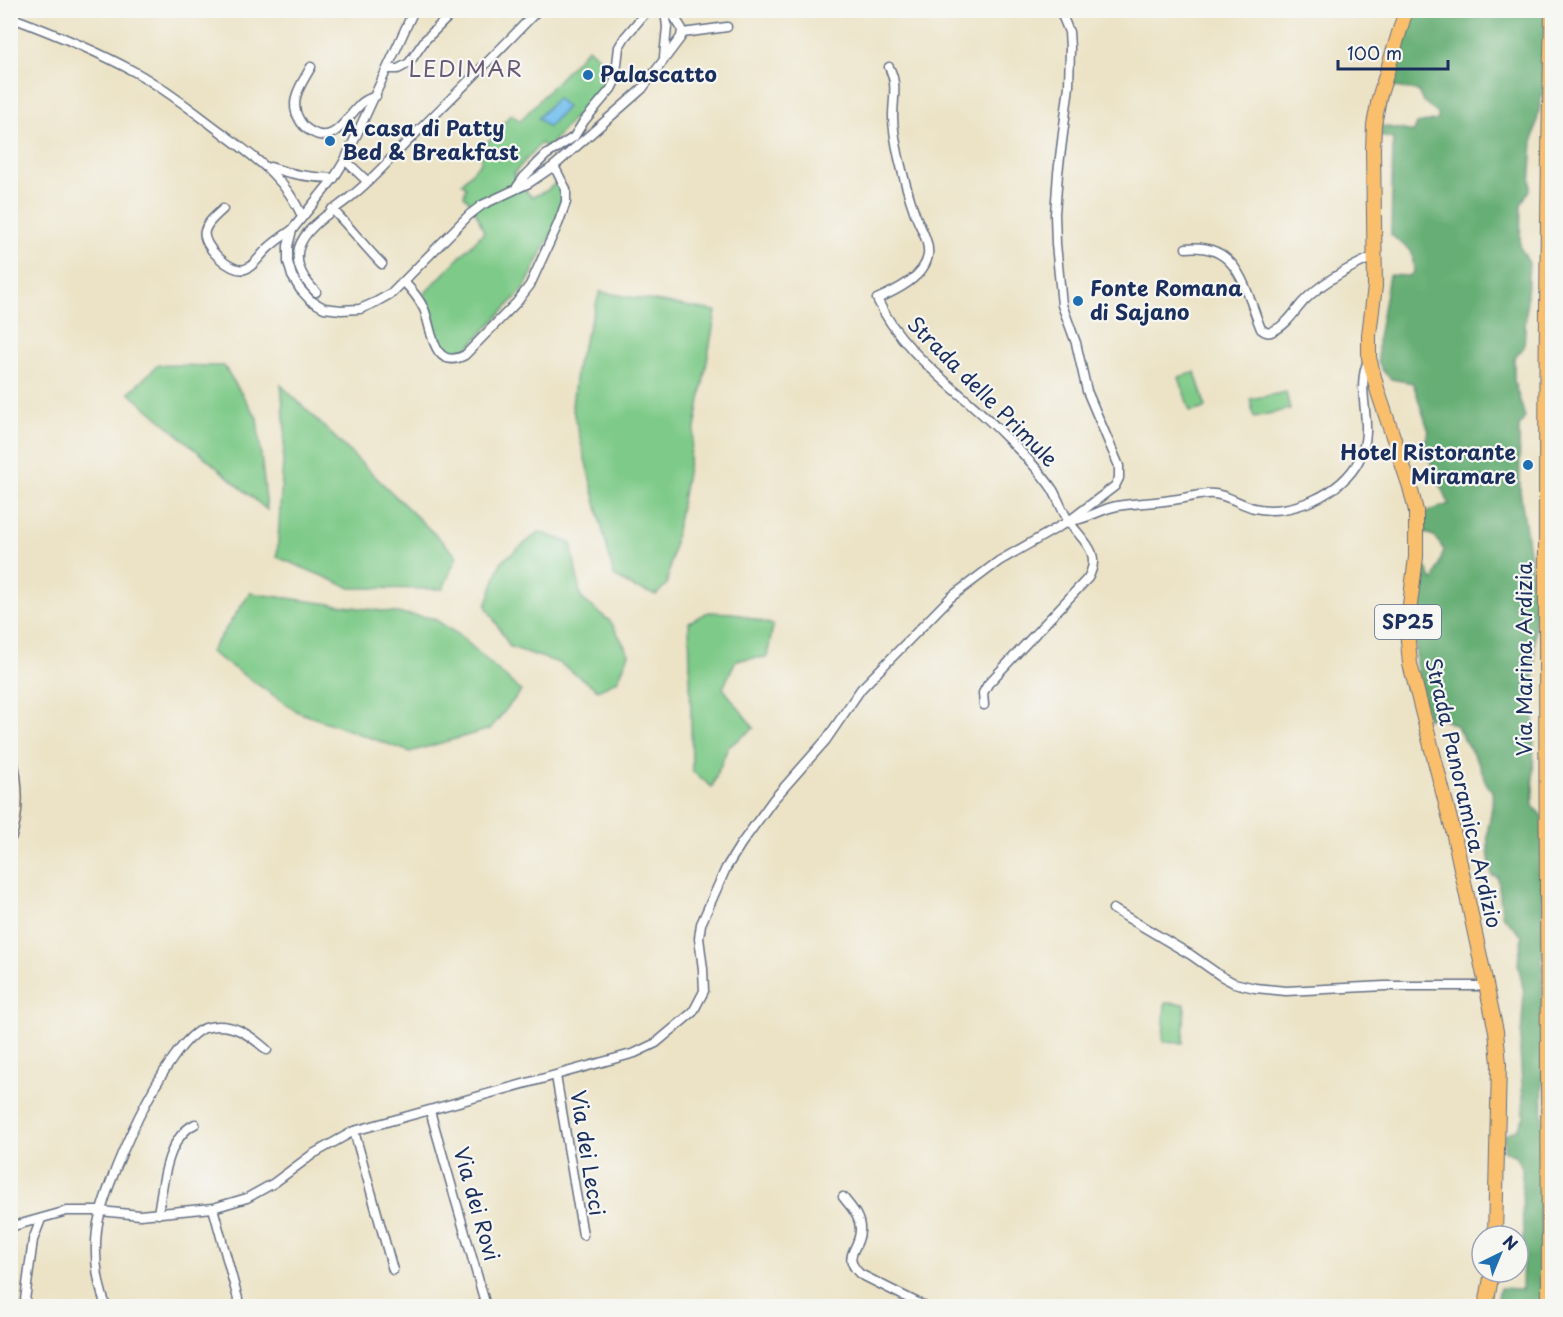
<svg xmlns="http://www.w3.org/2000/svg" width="1563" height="1317" viewBox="0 0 1563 1317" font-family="'Playpen Sans',sans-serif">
<rect width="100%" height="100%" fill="#f6f6f2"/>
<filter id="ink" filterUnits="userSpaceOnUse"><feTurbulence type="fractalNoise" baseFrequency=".0167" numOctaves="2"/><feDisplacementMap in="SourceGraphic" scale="12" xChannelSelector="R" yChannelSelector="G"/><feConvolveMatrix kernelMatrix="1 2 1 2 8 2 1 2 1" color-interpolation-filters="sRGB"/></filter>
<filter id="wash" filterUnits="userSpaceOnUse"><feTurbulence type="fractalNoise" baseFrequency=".008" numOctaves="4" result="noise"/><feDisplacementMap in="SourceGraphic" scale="24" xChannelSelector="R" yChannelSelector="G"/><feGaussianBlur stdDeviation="1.35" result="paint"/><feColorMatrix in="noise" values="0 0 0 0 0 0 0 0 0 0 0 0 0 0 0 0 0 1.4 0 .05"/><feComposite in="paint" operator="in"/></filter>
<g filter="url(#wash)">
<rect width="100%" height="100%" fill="#ece3c6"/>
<g fill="#7eca88" stroke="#4c7c73" stroke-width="1.5">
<polygon points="588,48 612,70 609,85 587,110 574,118 547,148 541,143 514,173 517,182 532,197 546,191 557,182 562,185 564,198 558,220 524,289 463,353 453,355 439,342 431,308 424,294 484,232 473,205 464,196 466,187 462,183 481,162 482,149 511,114 520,121"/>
<polygon points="600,292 716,311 667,584 656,595 635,588 614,576 572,406 577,364"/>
<polygon points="158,365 224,366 257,418 267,510 129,393"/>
<polygon points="1195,372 1206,408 1190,412 1179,377"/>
<polygon points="281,385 457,556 443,589 351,588 277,557 285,428"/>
<polygon points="1286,392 1290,409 1254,417 1250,399"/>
<polygon points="539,532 571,543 581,598 611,622 629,654 618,680 598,690 559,663 510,647 486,606 501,562"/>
<polygon points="250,593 433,618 459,635 521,691 490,729 410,752 298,712 210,652"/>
<polygon points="708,612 734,613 773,625 767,657 736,660 723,688 754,728 728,747 712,787 692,771 689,622"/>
<polygon points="1165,1003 1185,1004 1183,1043 1163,1042"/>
</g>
<path fill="#66ae74" stroke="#406e69" stroke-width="1.5" d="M1420,10L1547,11L1545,81L1533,140L1530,188L1521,205L1520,247L1529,263L1524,347L1514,359V381L1525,417L1519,427L1520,490L1535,592L1533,806L1542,816L1543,1306H1496L1500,1288L1522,1289L1523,1250L1522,1167L1514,1155L1504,1151V1135L1517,1129L1524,1117L1520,1051L1524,993L1518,964L1522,936L1502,915L1498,877L1492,876C1489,861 1486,845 1488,829C1490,815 1494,805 1492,791C1484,784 1483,773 1479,764C1471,750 1464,742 1457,726L1441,718H1427L1416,664L1417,601L1421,567L1428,569L1430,578L1434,580L1444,550L1434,536L1425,533V512L1449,504L1423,445L1429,432L1413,383L1391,379L1383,371L1378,361V338L1389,275L1409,276L1414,272L1412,252L1391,235L1393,139L1381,136L1382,126L1414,132L1417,124L1438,120V114L1422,100L1418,91L1389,86L1411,14H1420Z"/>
<polygon fill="#74c0ee" stroke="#4878a6" stroke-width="1.5" points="557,98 567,107 548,127 538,118"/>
</g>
<g filter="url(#ink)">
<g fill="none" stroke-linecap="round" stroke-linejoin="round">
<defs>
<g id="street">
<polyline points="414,10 345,160 334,178 292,230 288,246 288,262 292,276 300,289 310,300 324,308 341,310 360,309 376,302 392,293 469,215 482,205 529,183 554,166 642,89 681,37 682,29 670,10"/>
<path d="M10,17C53,33 95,50 135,72C166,89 194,112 221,132C255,158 284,176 302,216"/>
<polyline points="683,33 727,27"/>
<polyline points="664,57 667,27 665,10"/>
<path d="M311,67C302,83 288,101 299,119C302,125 306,129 312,132C334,145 346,118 360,105C364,100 370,98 376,96"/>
<path d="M889,67C898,84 893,98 893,117C893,131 896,144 899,158C903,175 908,194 914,211C918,224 930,241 928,255C925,277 895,291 877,299C903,355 959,389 1001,432C1019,450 1039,469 1053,490C1059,501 1063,513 1070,523C1084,542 1102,553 1088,578L988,684L983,693L984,705"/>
<polyline points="388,69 398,69 409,63 425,40 450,15 446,10"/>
<polyline points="345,160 367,181"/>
<path d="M270,167C292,175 311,178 334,178"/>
<polyline points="517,187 524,177 546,155 574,137 584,121 611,89 615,81 619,47 625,37 648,10"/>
<path d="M223,209C217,215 207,222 205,231C201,245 231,274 245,269C253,267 260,256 266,250C274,242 283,236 292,230"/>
<path d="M332,209C350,227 364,246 382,264"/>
<path d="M1186,248C1239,242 1245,290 1261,329C1265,332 1268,334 1273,331C1287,325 1294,312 1303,302C1322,282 1350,267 1375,256"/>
<path d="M404,282C412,290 419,299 424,309C432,328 432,372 465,355L517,302L530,285L558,224L566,202V189L554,166"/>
<path d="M316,292C305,281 294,265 299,248C305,226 338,208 354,194C374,178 391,158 409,140C453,97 496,54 538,10"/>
<path d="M1069,521C1087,520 1100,509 1117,506C1134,503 1153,503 1171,500C1183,499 1195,495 1207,494C1223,492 1239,504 1254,508C1290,517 1343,493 1359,460C1377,423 1353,393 1369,358"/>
<polyline points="1113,909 1191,955 1221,976 1234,983 1255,988 1286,991 1385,986 1486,986"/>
<polyline points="556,1076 583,1235"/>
<polyline points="430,1111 486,1306"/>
<polyline points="354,1131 393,1270"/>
<path d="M843,1197C851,1207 861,1217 860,1231C859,1251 841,1255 860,1274L924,1306"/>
<polyline points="213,1208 240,1306"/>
<path d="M158,1214C163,1185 166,1138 195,1124"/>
<polyline points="10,1227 67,1211 100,1211 140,1215 213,1208 247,1198 274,1183 313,1154 354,1131 635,1053 656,1043 693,1012 704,991 703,969 699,938 701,924 726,868 741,844 773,800 826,740 861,689 951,597 999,561 1069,521 1115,486 1119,478 1119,466 1087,391 1076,343 1062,305 1056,244 1055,214 1058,173 1069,86 1070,48 1069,32 1060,10"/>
<polyline points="25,1300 33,1240 41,1219"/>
<path d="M106,1306C97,1282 94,1256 97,1230C101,1190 167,1039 205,1028C231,1021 249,1034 267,1050"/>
</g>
<path id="secondary" d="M10,756C17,783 18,810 10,836"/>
<g id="primary">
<polyline points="1406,10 1379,98 1374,125 1373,149 1375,286 1369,335 1369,358 1378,392 1410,487 1416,511 1416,557 1407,629 1410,664 1453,831 1496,1031 1499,1064 1495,1236"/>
<polyline points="1486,1306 1492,1272"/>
<path d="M1549,1306C1548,875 1541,443 1552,12"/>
</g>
</defs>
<use href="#street" stroke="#646e82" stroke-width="11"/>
<use href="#secondary" stroke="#646e82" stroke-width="15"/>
<use href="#primary" stroke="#646e82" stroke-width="16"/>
<use href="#street" stroke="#fff" stroke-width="8"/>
<use href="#secondary" stroke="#fde5c5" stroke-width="12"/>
<use href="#primary" stroke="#f9bf6d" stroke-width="14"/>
</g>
</g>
<g fill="#1f6fb2" stroke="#f6f6f2" stroke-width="2">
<circle cx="588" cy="75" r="6"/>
<circle cx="330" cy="141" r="6"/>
<circle cx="1078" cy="301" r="6"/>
<circle cx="1528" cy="465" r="6"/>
</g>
<g text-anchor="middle" stroke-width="4.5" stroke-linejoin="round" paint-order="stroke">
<rect fill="#f6f6f2" stroke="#5d6b8a" stroke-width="1.5" x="1375" y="605" width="66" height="34" rx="4.5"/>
<g font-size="20" font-weight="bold" fill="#1b2f5e">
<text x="1408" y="629">SP25</text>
</g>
<g font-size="21" font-weight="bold" fill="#1b2f5e" stroke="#f6f6f2" text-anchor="start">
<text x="600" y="82">Palascatto</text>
<text x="342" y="136">A casa di Patty<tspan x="342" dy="24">Bed &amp; Breakfast</tspan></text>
<text x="1090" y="296">Fonte Romana<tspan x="1090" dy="24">di Sajano</tspan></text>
<text x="1516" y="460" text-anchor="end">Hotel Ristorante<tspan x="1516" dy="24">Miramare</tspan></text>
</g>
<g font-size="21" fill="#1b2f5e" stroke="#f6f6f2">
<text transform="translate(982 392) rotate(45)" y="7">Strada delle Primule</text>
<text transform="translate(1525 659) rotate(-90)" y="7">Via Marina Ardizia</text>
<text transform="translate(1463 793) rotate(77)" y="7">Strada Panoramica Ardizio</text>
<text transform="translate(587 1153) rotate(81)" y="7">Via dei Lecci</text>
<text transform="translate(476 1204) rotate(74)" y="7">Via dei Rovi</text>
</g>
<g font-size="22" letter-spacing="1.5" fill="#685976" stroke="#f6f6f2">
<text x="466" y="77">LEDIMAR</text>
</g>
</g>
<rect width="1563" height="1317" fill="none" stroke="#f6f6f2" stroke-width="36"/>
<g transform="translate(1500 1254) rotate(43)"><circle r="28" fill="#f6f6f2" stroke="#9ea6b7" stroke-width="1.5"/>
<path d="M0-4.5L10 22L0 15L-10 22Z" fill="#1f6fb2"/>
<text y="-9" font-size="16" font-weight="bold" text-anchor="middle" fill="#1b2f5e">N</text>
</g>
<path d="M1338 60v9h110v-9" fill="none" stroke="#1b2f5e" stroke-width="3"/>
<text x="1347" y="60" font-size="18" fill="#1b2f5e" stroke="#f6f6f2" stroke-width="4.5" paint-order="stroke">100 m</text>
</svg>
